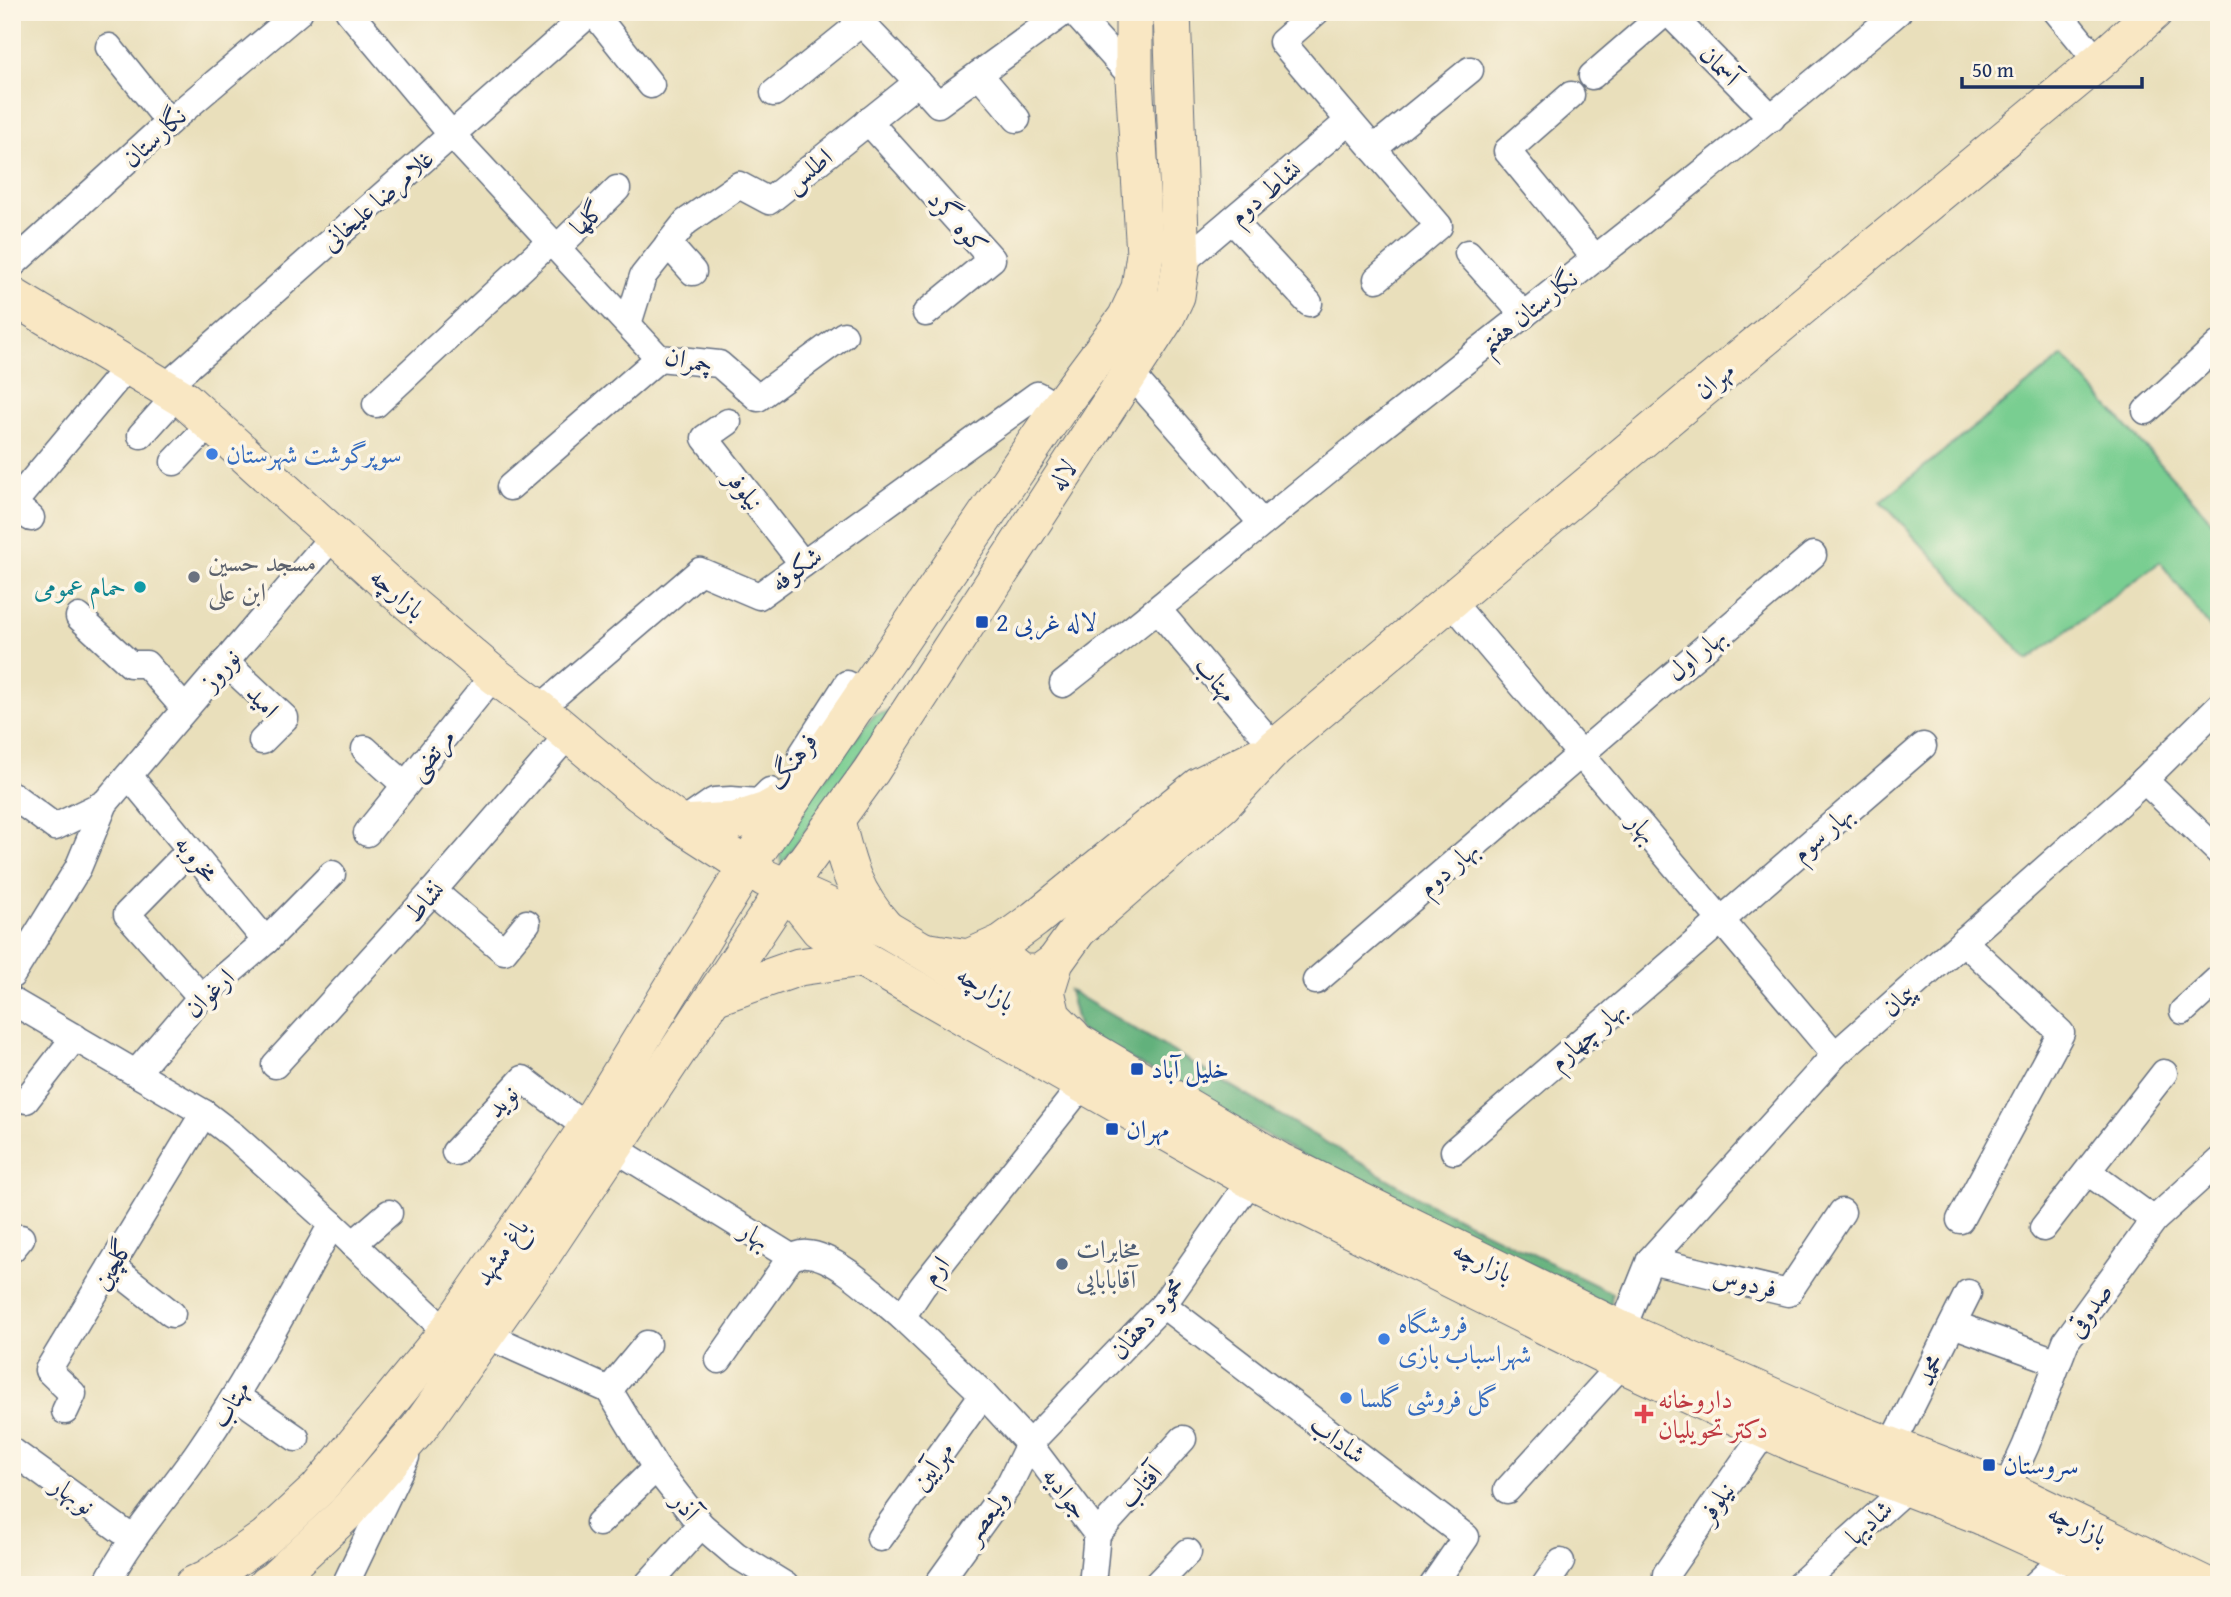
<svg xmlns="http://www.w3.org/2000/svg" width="2231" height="1597" viewBox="0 0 2231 1597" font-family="'Gentium Book Plus',Amiri,serif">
<rect width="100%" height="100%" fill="#fcf5e5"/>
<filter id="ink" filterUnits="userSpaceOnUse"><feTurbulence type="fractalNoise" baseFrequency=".0143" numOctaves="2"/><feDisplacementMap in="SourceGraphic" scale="14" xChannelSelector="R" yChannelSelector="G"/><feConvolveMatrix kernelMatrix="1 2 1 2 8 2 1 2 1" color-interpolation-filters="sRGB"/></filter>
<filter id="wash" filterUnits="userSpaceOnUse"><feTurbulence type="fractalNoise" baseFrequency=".00686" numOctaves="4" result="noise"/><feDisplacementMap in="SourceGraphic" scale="28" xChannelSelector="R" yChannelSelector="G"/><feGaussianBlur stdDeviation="1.57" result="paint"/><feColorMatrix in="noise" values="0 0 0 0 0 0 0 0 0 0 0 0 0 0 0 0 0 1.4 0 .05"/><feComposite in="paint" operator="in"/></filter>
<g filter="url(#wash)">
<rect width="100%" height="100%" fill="#e9dfbb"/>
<g fill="#79ce91" stroke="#4a7e78" stroke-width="2">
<polygon points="2063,356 2219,529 2219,639 2160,562 2028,660 1881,501"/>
<polygon points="891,711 781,865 780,853 798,814 874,715"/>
</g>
<polygon fill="#62b17b" stroke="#3e706c" stroke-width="2" points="1069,990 1432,1205 1612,1293 1610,1319 1516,1275 1079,1030"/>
</g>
<g filter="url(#ink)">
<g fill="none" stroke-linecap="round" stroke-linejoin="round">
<defs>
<g id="street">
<polyline points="349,12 452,135 659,358 719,364 758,398 844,335"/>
<polyline points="593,12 651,85"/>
<polyline points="851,12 918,82"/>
<polyline points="1074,12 1134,79"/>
<polyline points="1316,12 1282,42 1439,226 1377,279"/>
<polyline points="1668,12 1772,118"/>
<polyline points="2057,12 2098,62"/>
<polyline points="109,47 169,122"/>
<polyline points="979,74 1017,119"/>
<polyline points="1592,76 1666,12"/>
<polyline points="774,93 861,23"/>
<polyline points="1571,95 1507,151 1595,258"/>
<polyline points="868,121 992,259 926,313"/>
<polyline points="1373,149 1470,70"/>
<polyline points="1232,220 1309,303"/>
<polyline points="668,244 693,272"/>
<polyline points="557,248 617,189"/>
<polyline points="1468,253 1524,315"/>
<polyline points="1181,263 1349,121"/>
<polyline points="12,265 169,122 299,12"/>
<polyline points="628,324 643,276 686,222 739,185 769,201 918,82 938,104 1064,12"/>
<polyline points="1130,373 1262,523"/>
<polyline points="164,388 591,12"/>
<polyline points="376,404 551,241"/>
<polyline points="2146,411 2219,344"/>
<polyline points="728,422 705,438 803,564"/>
<polyline points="141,435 177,395"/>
<polyline points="174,462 211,423"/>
<polyline points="510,487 659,358"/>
<polyline points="31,518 13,504 128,366"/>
<polyline points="1451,601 1835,1055"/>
<polyline points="1158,610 1275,748"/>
<polyline points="79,617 130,664 146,664 185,709"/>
<polyline points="225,662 285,718 262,741"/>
<path d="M1063,684C1167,603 1267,519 1369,437C1546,297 1725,158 1898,12"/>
<polyline points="539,709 700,571 759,596 1037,395 1059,408"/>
<polyline points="365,749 405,785"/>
<polyline points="802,754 847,684"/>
<polyline points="129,776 266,941"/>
<polyline points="2144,780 2219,852"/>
<polyline points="12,795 55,827 105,803"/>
<polyline points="681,824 714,801 731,800 759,802 770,791"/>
<polyline points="367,833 494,675"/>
<polyline points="190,850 127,914 201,997"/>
<polyline points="433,891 504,951 527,923"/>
<polyline points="12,975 78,868 105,803 334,535"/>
<polyline points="1316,981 1813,555"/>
<polyline points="12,1001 204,1113 234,1136 332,1224 447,1332"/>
<polyline points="2183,1011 2219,978"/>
<polyline points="275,1065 433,891 569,734"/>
<polyline points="136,1073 201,997 266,941 332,874"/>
<polyline points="1083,1084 922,1287 902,1317 983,1394 1029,1444 1097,1534 1092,1585"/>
<polyline points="26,1100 75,1037"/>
<polyline points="614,1148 791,1257 719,1360"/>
<polyline points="1454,1151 1923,746"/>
<polyline points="455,1152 523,1079 587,1128"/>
<polyline points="2088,1172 2154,1220"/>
<polyline points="1960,1220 2061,1033 1963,941"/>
<polyline points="2043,1228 2164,1073"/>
<polyline points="353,1244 389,1213"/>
<polyline points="12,1249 21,1238"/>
<path d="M791,1257C796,1256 802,1253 807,1254C836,1255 880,1299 902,1317"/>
<polyline points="1650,1260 1788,1293 1842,1212"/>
<polyline points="111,1266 172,1314"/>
<polyline points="1163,1305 1466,1537 1433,1585"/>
<polyline points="1953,1324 2058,1362"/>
<polyline points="1622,1330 1650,1260 1835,1055 2133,791 2219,706"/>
<polyline points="486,1335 609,1390 647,1344"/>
<polyline points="609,1390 656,1468"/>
<polyline points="236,1396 296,1438"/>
<polyline points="65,1411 73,1394 48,1370 204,1113"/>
<polyline points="1891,1447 1968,1293"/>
<polyline points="12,1451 133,1539"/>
<polyline points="2006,1489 2026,1445 2066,1341 2154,1220 2219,1161"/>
<polyline points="1507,1490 1622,1364"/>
<polyline points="599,1523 656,1468 701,1525 736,1555 785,1585"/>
<polyline points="1097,1534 1183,1439"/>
<polyline points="880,1538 983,1394"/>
<polyline points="1666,1574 1766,1430"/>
<path d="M106,1585C131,1534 172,1492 203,1445C251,1375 290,1299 332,1224"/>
<polyline points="345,1585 406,1457"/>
<polyline points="647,1585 701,1525"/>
<polyline points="937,1585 1009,1485 1029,1444 1163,1305 1251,1180"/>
<polyline points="1156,1585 1188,1552"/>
<polyline points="1545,1585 1561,1562"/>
<polyline points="1799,1585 1907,1488"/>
<polyline points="2035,1585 2067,1555"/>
</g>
<g id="secondary">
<polyline points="12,296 185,400 394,590 494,675 539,709 639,793 681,824 765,878 835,909 886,929 1279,1161 1622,1330 1844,1428 2006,1489 2205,1585"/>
<path d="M836,820C847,866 854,893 886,929"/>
<polyline points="681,824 735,821 766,811 796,794"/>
<polyline points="793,896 819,929 861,958 1251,1180 1622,1364 1802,1447 1979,1515 2134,1585"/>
<polyline points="1002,943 1006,961 1021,973 1040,973 1055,962"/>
<polyline points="930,952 968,958 1002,943 1035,919 1199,786 1255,758"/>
<polyline points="714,997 799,967 861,958"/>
<polyline points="1072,1036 1052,1016 1046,991 1055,962 1078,930 1223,804 1275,748 1693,397 2098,62 2154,12"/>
<polyline points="193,1585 208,1578 265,1538 318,1489 447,1332 587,1128 747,866 1059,408 1126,318 1140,288 1145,254 1134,79 1134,12"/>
<polyline points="266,1585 274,1580 344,1515 419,1428 542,1255 786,888 871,771 1165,319 1176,296 1181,263 1172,12"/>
</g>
</defs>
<use href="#street" stroke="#636d7f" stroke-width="29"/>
<use href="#secondary" stroke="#636d7f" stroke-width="39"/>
<use href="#street" stroke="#fff" stroke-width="26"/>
<use href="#secondary" stroke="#f9e7c3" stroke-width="37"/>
</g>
</g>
<g fill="#3f7fe0" stroke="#fcf5e5" stroke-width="2.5">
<circle cx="212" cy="454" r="7"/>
<circle cx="1384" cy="1339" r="7"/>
<circle cx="1346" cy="1398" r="7"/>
</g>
<circle fill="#6b7280" stroke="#fcf5e5" stroke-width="2.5" cx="194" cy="577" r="7"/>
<circle fill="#0f9aa8" stroke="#fcf5e5" stroke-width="2.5" cx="140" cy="587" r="7"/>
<g fill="#1a4fb4" stroke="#fcf5e5" stroke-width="2.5">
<rect x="975" y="615" width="14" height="14" rx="3.5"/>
<rect x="1130" y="1062" width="14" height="14" rx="3.5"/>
<rect x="1105" y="1122" width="14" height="14" rx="3.5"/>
<rect x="1982" y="1458" width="14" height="14" rx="3.5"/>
</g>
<circle fill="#5c6f8a" stroke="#fcf5e5" stroke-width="2.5" cx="1062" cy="1264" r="7"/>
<path fill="#e0444e" stroke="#fcf5e5" stroke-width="2.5" d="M1640.5 1403.5h7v7h7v7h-7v7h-7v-7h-7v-7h7z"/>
<g text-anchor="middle" stroke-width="7" stroke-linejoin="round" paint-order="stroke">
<g font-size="26" fill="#1b2f5e" stroke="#fcf5e5">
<text transform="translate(1720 65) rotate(46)" y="9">آسمان</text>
<text transform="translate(154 137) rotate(-42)" y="9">نگارستان</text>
<text transform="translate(808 170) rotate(-39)" y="9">اطلس</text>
<text transform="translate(1265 192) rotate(-40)" y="9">نشاط دوم</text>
<text transform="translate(377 200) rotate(-41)" y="9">غلامرضا علیخانی</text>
<text transform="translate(587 218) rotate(-44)" y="9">گلها</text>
<text transform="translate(958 222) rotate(48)" y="9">کوه گرد</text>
<text transform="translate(1528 311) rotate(-38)" y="9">نگارستان هفتم</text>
<text transform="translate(689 360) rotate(13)" y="9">چمران</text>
<text transform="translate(1714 380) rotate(-40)" y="9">مهران</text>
<text transform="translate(1062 475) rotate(-57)" y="9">لاله</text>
<text transform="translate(745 490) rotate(52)" y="9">نیلوفر</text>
<text transform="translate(796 569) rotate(-36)" y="9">شکوفه</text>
<text transform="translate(398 593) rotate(41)" y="9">بازارچه</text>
<text transform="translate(1696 654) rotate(-40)" y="9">بهار اول</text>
<text transform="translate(220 669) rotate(-49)" y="9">نوروز</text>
<text transform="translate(1216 679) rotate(50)" y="9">مهتاب</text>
<text transform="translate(263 701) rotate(49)" y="9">امید</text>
<text transform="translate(431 754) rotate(-51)" y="9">مرتضی</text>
<text transform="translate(792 761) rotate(-52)" y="9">فرهنگ</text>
<text transform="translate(1643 828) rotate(50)" y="9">بهار</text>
<text transform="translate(1822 833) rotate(-41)" y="9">بهار سوم</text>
<text transform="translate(197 858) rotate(50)" y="9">مخروبه</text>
<text transform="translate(1448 868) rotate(-41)" y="9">بهار دوم</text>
<text transform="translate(424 901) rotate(-48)" y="9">نشاط</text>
<text transform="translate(986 988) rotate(31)" y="9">بازارچه</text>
<text transform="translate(209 993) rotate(-44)" y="9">ارغوان</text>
<text transform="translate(1898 1000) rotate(-42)" y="9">پیمان</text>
<text transform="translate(1587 1035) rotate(-41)" y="9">بهار چهارم</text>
<text transform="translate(502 1101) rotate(-47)" y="9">نوید</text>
<text transform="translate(755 1235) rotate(32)" y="9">بهار</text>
<text transform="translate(501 1252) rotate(-55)" y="9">باغ مشهد</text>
<text transform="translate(1483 1261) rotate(26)" y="9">بازارچه</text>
<text transform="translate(112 1264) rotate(-59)" y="9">گلچین</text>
<text transform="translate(935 1270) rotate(-52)" y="9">ارم</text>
<text transform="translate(1745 1282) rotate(12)" y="9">فردوس</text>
<text transform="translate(2089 1310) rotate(-55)" y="9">صدوقی</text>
<text transform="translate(1147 1318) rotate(-49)" y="9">محمود دهقان</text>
<text transform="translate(1930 1370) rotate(-63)" y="9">محمد</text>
<text transform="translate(230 1404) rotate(-58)" y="9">مهتاب</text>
<text transform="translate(1338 1439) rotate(37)" y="9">شاداب</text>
<text transform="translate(932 1466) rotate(-54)" y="9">مهرآیین</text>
<text transform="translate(1140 1486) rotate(-47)" y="9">آفتاب</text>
<text transform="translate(1066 1493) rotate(53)" y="9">جوادیه</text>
<text transform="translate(73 1495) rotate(36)" y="9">نوبهار</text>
<text transform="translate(1716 1502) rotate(-55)" y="9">نیلوفر</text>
<text transform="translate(686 1506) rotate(51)" y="9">آذر</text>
<text transform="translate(986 1516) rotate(-54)" y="9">ولیعصر</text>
<text transform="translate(1869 1522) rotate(-42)" y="9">شادیها</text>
<text transform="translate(2078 1524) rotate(26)" y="9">بازارچه</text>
</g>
<g font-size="26" fill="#366cbe" stroke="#fcf5e5" text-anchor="start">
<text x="226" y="463">سوپرگوشت شهرستان</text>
<text x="1398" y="1333">فروشگاه<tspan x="1398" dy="30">شهراسباب بازی</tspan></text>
<text x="1360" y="1407">گل فروشی گلسا</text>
</g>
<g font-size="26" fill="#5b616d" stroke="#fcf5e5" text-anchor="start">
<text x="208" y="571">مسجد حسین<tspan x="208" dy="30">ابن علی</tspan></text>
</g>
<g font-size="26" fill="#0d838f" stroke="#fcf5e5" text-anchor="end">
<text x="126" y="596">حمام عمومی</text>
</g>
<g font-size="26" fill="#164399" stroke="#fcf5e5" text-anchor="start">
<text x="996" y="631">لاله غربی 2</text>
<text x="1151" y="1078">خلیل آباد</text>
<text x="1126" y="1138">مهران</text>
<text x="2003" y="1474">سروستان</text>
</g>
<g font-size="26" fill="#4e5e75" stroke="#fcf5e5" text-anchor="start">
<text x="1076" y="1258">مخابرات<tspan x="1076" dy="30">آقابابایی</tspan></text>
</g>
<g font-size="26" fill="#be3a42" stroke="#fcf5e5" text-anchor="start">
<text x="1658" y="1408">داروخانه<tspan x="1658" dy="30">دکتر تحویلیان</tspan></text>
</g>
</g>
<rect width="2231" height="1597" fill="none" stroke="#fcf5e5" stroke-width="42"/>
<path d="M1962 77v10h180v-10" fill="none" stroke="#1b2f5e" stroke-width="3.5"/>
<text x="1972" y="77" font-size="21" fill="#1b2f5e" stroke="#fcf5e5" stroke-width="5" paint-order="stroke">50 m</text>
</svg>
